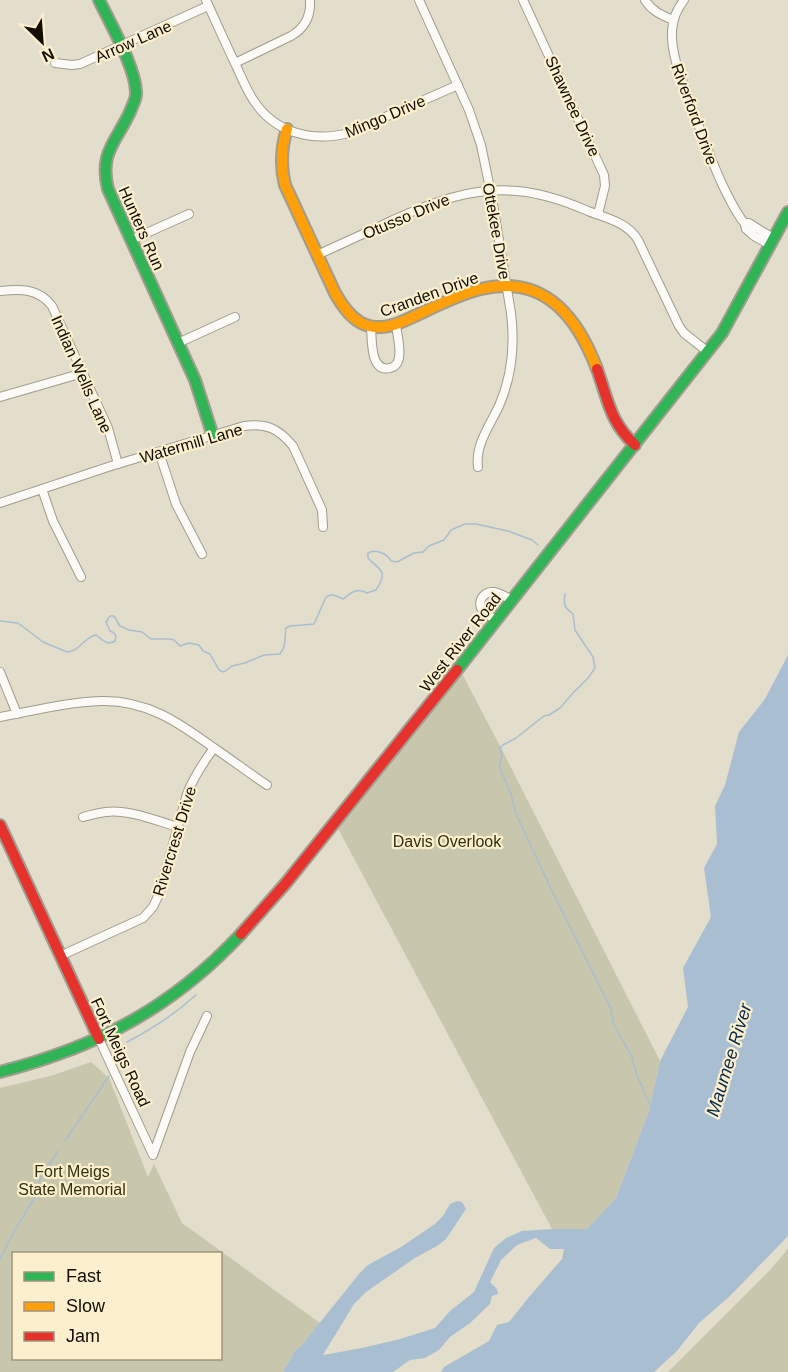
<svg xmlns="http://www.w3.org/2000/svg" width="788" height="1372" viewBox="0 0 788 1372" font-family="Arial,sans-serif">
<rect width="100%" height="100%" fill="#e3ddcb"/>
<g fill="#c8c6ad" fill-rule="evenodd">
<polygon points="459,668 500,746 660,1061 649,1111 616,1198 587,1229 552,1229 335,823"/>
<path d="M91,1062L109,1078L148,1177L154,1164L182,1223L320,1323L301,1346L296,1349L283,1372H0V1088L54,1075ZM14,1254H220V1358H14Z"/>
<polygon points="788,1249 788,1372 668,1372 769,1271"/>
</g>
<polygon fill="#aabed1" points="788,655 788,1236 730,1296 699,1323 677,1351 654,1372 441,1372 444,1367 489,1341 497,1325 509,1322 529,1297 562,1259 564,1249 550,1249 536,1238 517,1245 501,1260 490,1282 497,1289 498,1294 492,1296 490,1304 470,1323 450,1337 439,1350 425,1358 410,1360 393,1372 283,1372 296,1349 301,1346 359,1274 368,1265 401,1247 435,1224 443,1216 450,1204 457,1201 462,1202 466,1209 446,1239 437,1246 415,1258 366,1292 354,1304 323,1355 362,1348 400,1339 435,1328 450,1311 474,1292 494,1248 506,1238 522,1231 552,1229 587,1229 616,1198 649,1111 660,1061 688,1007 683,968 711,917 704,868 717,844 715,806 725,785 739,732 765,699"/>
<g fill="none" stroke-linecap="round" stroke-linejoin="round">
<g stroke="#aabed1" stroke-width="1.5">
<path d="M565,594C563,605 565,608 573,614L575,630L593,657L595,668L588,678L573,693L560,708L549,715L544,716L516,738L503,745L500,748L502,756L499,766L511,794L516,814L553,893L611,1009L613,1023L632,1057L636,1073L650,1105"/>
<path d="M0,621L18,623L43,642L67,652C80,651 83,638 96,635C103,640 107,646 115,641L116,636L114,633L110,631L106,622L110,616H114L120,626L129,630L142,632L151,639H169L174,640L180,646L189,643L199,645L203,651L210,654L219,670L224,672L232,666L245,663L264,655L280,654C287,645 284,637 286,628L290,626L314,624L326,597C332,593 337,596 343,599C351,593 356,587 367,593L376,590C389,570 380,571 368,558V553C375,549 387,553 391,561L397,562L414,553L423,552L429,546L444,540L451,530L465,524H476L508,531L532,540L538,545"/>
<path d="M127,1042C152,1029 175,1014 196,995"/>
<polyline points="65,1141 109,1076"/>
<polyline points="0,1259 16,1228 34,1199 41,1177 58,1151"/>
</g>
<defs>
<g id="street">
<path d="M206,0C215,20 224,40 233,59C240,73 245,88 254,101C276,134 313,142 349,133L458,85"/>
<path d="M419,0L469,110L481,145L492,198L511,313C515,345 512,376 499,406C490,425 475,445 478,467"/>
<polyline points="523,0 604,175 605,186 598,214"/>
<path d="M645,0C652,11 661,15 673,20"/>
<path d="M684,0C669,19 670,39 676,62C690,103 704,144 722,184C729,198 735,212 745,224"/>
<polyline points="55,63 72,65 80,64 208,6"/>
<path d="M235,63L291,36C305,28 311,16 310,0"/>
<polyline points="131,240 189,214"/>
<polyline points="770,245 754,236 746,229 745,224 749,223 763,232 774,238"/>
<path d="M317,255C343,243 368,232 393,220C433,202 472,187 517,191C542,193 565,201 588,211C606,218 627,222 638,240L679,326L684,333L708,352"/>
<path d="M0,291C21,289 38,288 52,306L108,428L118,464"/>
<path d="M371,327C372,339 370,373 390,368C395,367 398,363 399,358C401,347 397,335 396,324"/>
<polyline points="178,343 235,317"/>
<polyline points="0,397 83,373"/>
<polyline points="159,452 176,504 202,554"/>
<polyline points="42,489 53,521 81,577"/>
<path d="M0,503L111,466L244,426C266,423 278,428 293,446L322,510L323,527"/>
<path d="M496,620C491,617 484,613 481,608C478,599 485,591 494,592C500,593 506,597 512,600"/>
<polyline points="0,672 17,714"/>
<path d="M0,717C33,711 67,702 101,701C147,700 178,722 214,748C232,760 249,773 267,785"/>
<path d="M83,817C90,815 98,813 106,812C128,809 157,821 178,827"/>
<path d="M60,956L143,918L153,907L159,894L187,794C194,776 203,763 214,748"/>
<polyline points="99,1039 153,1155 190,1052 207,1016"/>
</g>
<g id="fast">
<path d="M99,0C110,23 137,70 136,94C136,100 132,106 130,112C116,142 99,153 108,189L195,380L213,436"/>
<polyline points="457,670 722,333 788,212"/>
<path d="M0,1072C97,1047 172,1008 241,934"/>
</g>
<path id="slow" d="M287,129C281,148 280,165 285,185L335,293C350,320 367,335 399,323C426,312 452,296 481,289C544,274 577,316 597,369"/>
<g id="jam">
<path d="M597,369C608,400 610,422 635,445"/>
<polyline points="0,825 99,1039"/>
<polyline points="241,934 286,883 457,670"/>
</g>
</defs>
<use href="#street" stroke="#a09c8e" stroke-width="10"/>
<use href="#fast" stroke="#a09c8e" stroke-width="14"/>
<use href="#slow" stroke="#a09c8e" stroke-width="14"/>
<use href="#jam" stroke="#a09c8e" stroke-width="14"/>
<use href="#street" stroke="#fbfaf7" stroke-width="8"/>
<use href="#fast" stroke="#30b455" stroke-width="10"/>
<use href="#slow" stroke="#ff9f0a" stroke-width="10"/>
<use href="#jam" stroke="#e5322d" stroke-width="10"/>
</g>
<g text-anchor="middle" stroke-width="4.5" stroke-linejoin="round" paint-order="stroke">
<g font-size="16" fill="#120e04" stroke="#fbefcd">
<text transform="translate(133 41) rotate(-24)" y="6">Arrow Lane</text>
<text transform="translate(573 106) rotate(65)" y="6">Shawnee Drive</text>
<text transform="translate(695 114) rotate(70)" y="6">Riverford Drive</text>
<text transform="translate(385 116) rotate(-23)" y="6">Mingo Drive</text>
<text transform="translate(406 216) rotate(-23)" y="6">Otusso Drive</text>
<text transform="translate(142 228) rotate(66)" y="6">Hunters Run</text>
<text transform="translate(497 231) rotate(80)" y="6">Ottekee Drive</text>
<text transform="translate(429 294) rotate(-20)" y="6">Cranden Drive</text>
<text transform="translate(82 374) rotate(66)" y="6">Indian Wells Lane</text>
<text transform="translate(191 443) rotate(-16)" y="6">Watermill Lane</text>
<text transform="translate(460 642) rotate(-52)" y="6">West River Road</text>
<text transform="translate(174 841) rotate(-73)" y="6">Rivercrest Drive</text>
<text transform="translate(121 1052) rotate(65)" y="6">Fort Meigs Road</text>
</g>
<g font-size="16" fill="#30310d" stroke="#fbefcd">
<text x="447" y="847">Davis Overlook</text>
<text x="72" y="1177">Fort Meigs<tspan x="72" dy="18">State Memorial</tspan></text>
</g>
<g font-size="18" font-style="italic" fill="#062a4c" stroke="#fbefcd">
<text transform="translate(729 1060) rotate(-73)" y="6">Maumee River</text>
</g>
</g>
<rect x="12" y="1252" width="210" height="108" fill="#fbefcd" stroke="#9e957d" stroke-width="1.5"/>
<rect x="24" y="1272" width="30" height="9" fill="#30b455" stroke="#9e957d" stroke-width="1.5"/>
<text x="66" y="1282" font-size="18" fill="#120e04">Fast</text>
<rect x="24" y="1302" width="30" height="9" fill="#ff9f0a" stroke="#9e957d" stroke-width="1.5"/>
<text x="66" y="1312" font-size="18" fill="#120e04">Slow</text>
<rect x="24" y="1332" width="30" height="9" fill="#e5322d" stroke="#9e957d" stroke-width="1.5"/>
<text x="66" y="1342" font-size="18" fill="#120e04">Jam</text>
<g transform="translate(42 42) rotate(155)" stroke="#fbefcd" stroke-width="4.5" paint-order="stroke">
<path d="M0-4.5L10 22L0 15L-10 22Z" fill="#120e04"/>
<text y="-9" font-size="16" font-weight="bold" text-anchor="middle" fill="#120e04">N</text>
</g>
</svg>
